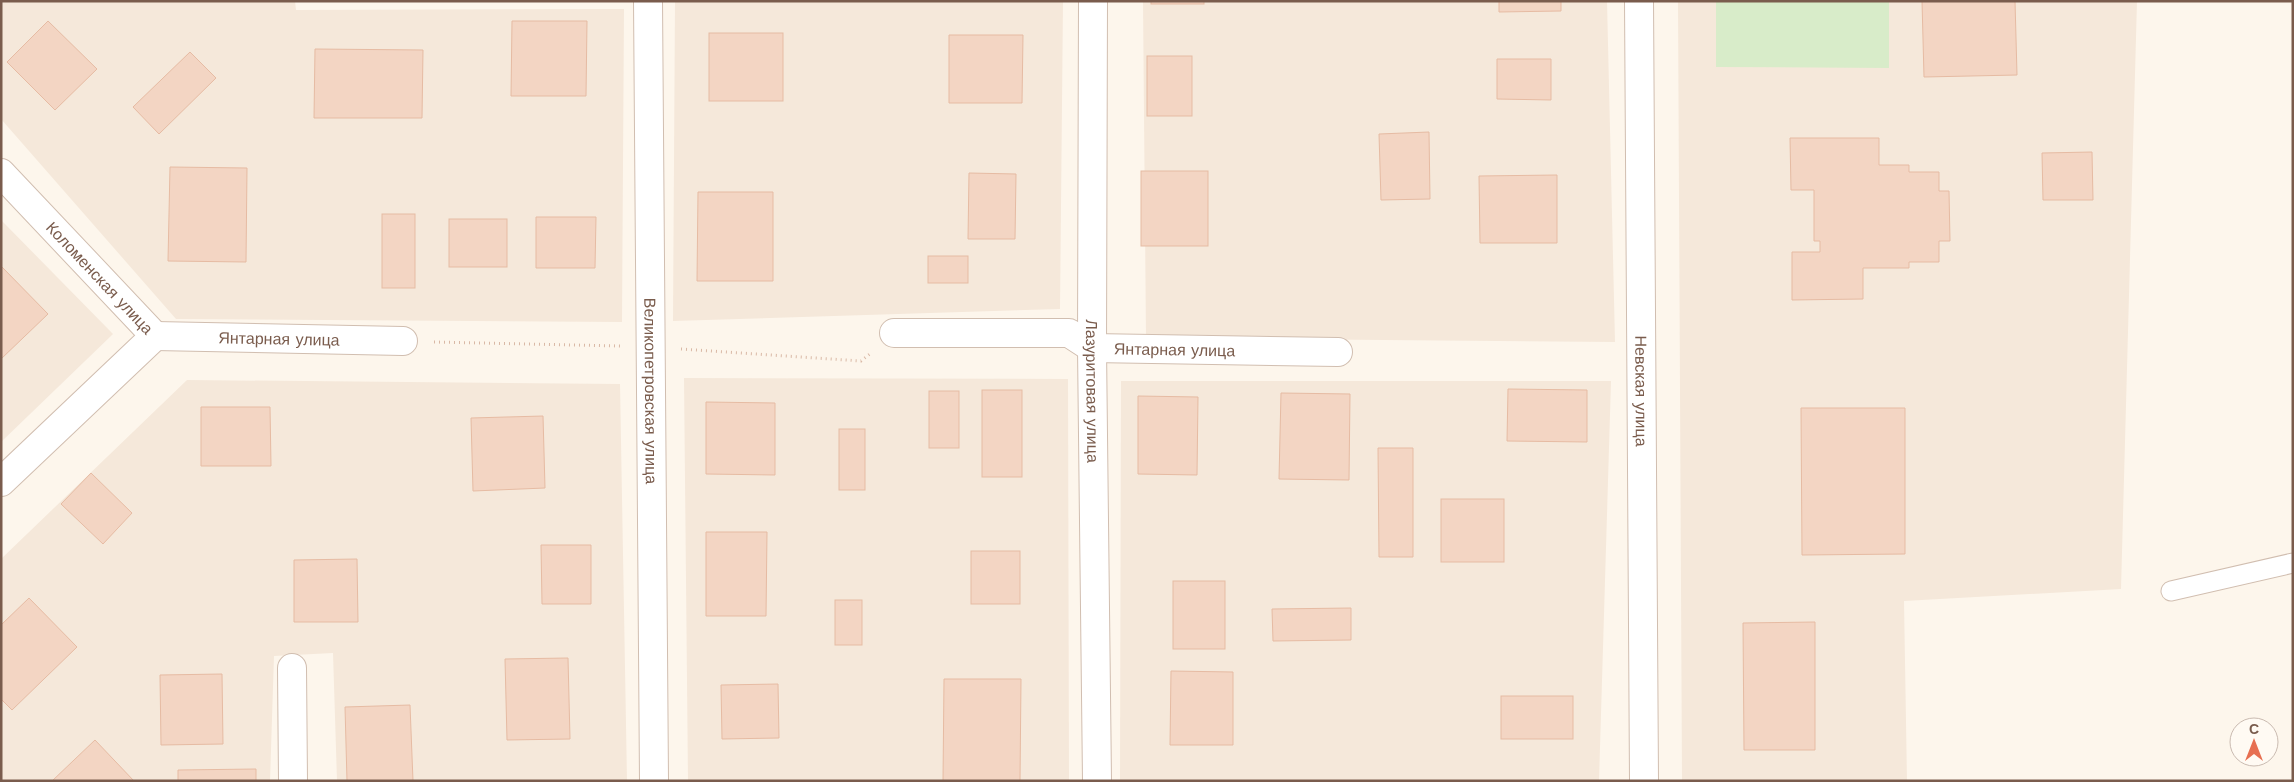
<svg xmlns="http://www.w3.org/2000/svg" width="2294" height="782" viewBox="0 0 2294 782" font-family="'Work Sans',sans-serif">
<rect width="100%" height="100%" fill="#fdf6ec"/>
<g fill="#f5e8da">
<polygon points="1,1 295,1 296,10 624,9 622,322 176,319 1,119"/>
<polygon points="675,1 1063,1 1060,309 673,321"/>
<polygon points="1143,1 1607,1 1615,342 1146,338"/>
<polygon points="1678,1 2137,1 2121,589 1904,601 1907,781 1682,781"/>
<polygon points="1,220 113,334 1,442"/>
<polygon points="684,378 1068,379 1069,781 688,781"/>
<polygon points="187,380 620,384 627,781 337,781 333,653 274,656 270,781 1,781 1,559"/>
<polygon points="1121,381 1611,381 1599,781 1120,781"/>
</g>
<polygon fill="#d8ecc9" points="1716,1 1889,1 1889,68 1716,67"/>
<g fill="#f3d5c3" stroke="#e6bba3">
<rect x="1151" y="1" width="53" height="3"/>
<polygon points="1499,1 1561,1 1561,11 1499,12"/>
<polygon points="1922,1 2015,1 2017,75 1924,77"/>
<polygon points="48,21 97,69 55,110 7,62"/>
<polygon points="512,21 587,21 586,96 511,96"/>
<rect x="709" y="33" width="74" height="68"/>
<polygon points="949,35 1023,35 1022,103 949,103"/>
<polygon points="315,49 423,50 422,118 314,118"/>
<polygon points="190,52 216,78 159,134 133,107"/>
<rect x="1147" y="56" width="45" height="60"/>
<polygon points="1497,59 1551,59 1551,100 1497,99"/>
<polygon points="1429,132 1430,199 1381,200 1379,134"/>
<polygon points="1790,138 1879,138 1879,165 1909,165 1909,172 1939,172 1939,191 1949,191 1950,241 1939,241 1939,262 1909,262 1909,268 1863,268 1863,299 1792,300 1792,252 1820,252 1820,241 1814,241 1814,190 1791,190"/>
<polygon points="2092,152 2093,200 2043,200 2042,153"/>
<polygon points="170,167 247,168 246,262 168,261"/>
<rect x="1141" y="171" width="67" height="75"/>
<polygon points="969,173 1016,174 1015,239 968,239"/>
<polygon points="1557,175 1557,243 1480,243 1479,176"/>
<polygon points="698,192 773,192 773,281 697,281"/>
<rect x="382" y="214" width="33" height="74"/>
<polygon points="536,217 596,217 595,268 536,268"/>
<rect x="449" y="219" width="58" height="48"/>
<rect x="928" y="256" width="40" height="27"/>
<polygon points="2,267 48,314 1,359 1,268"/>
<polygon points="1508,389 1587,390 1587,442 1507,441"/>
<rect x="982" y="390" width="40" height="87"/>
<rect x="929" y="391" width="30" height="57"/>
<polygon points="1281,393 1350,394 1349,480 1279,479"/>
<polygon points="1138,396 1198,397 1197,475 1138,474"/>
<polygon points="706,402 775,403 775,475 706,474"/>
<polygon points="201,407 270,407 271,466 201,466"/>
<polygon points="1801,408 1905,408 1905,554 1802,555"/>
<polygon points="543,416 545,488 473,491 471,418"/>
<rect x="839" y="429" width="26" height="61"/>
<polygon points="1378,448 1413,448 1413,557 1379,557"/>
<polygon points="91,473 132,513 103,544 61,504"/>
<rect x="1441" y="499" width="63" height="63"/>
<polygon points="706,532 767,532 766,616 706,616"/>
<polygon points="541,545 591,545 591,604 542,604"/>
<rect x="971" y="551" width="49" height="53"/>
<polygon points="357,559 358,622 294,622 294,560"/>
<rect x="1173" y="581" width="52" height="68"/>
<polygon points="29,598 77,647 12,710 1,699 1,625"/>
<rect x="835" y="600" width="27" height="45"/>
<polygon points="1351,608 1351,640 1273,641 1272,609"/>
<polygon points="1815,622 1815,750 1744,750 1743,623"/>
<polygon points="568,658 570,739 507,740 505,659"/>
<polygon points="1171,671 1233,672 1233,745 1170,745"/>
<polygon points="222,674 223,744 161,745 160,675"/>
<polygon points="944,679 1021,679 1020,781 943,781"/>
<polygon points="778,684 779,738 722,739 721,685"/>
<rect x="1501" y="696" width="72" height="43"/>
<polygon points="410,705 413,781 347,781 345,707"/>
<polygon points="95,740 134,781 52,781"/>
<polygon points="256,769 256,781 178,781 178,770"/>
</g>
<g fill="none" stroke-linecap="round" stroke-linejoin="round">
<defs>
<polyline id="service" points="2171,591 2293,563"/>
<g id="minor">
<path id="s1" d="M648,1L654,781"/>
<path id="s2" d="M1093,1L1092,348L1097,781"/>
<path id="s3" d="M1639,1L1644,781"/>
<path id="s4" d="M1,173L155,336L1,482"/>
<path id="s5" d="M894,333H1069L1092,348L1338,352"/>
<path id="s6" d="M155,336L403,341"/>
<polyline points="292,668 293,781"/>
</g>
</defs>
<use href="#service" stroke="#d1beb0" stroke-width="21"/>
<use href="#minor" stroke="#d1beb0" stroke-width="30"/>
<g stroke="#d9b8a5" stroke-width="3" stroke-dasharray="1 4" stroke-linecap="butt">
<polyline points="434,342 620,346"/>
<polyline points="681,349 861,361 871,353"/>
</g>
<use href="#service" stroke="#fff" stroke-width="19"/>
<use href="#minor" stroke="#fff" stroke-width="28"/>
</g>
<g text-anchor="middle" stroke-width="5" stroke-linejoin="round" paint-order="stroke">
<g font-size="16" fill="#7a5c4d" stroke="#fffaf3">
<text dy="6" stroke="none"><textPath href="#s4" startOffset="144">Коломенская улица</textPath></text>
<text dy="6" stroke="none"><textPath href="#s6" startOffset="124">Янтарная улица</textPath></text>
<text dy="6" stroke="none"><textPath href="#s5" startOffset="285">Янтарная улица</textPath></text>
<text dy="6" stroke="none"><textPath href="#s1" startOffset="390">Великопетровская улица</textPath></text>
<text dy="6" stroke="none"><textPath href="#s2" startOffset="390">Лазуритовая улица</textPath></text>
<text dy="6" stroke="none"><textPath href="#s3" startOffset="390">Невская улица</textPath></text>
</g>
</g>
<rect width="2294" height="782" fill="none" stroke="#7a5c4d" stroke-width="5"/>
<g transform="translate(2254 742)"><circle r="24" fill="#fffaf3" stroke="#cabbb1"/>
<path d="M0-4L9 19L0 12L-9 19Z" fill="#e76f51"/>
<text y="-8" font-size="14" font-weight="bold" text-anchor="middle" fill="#7a5c4d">С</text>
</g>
</svg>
